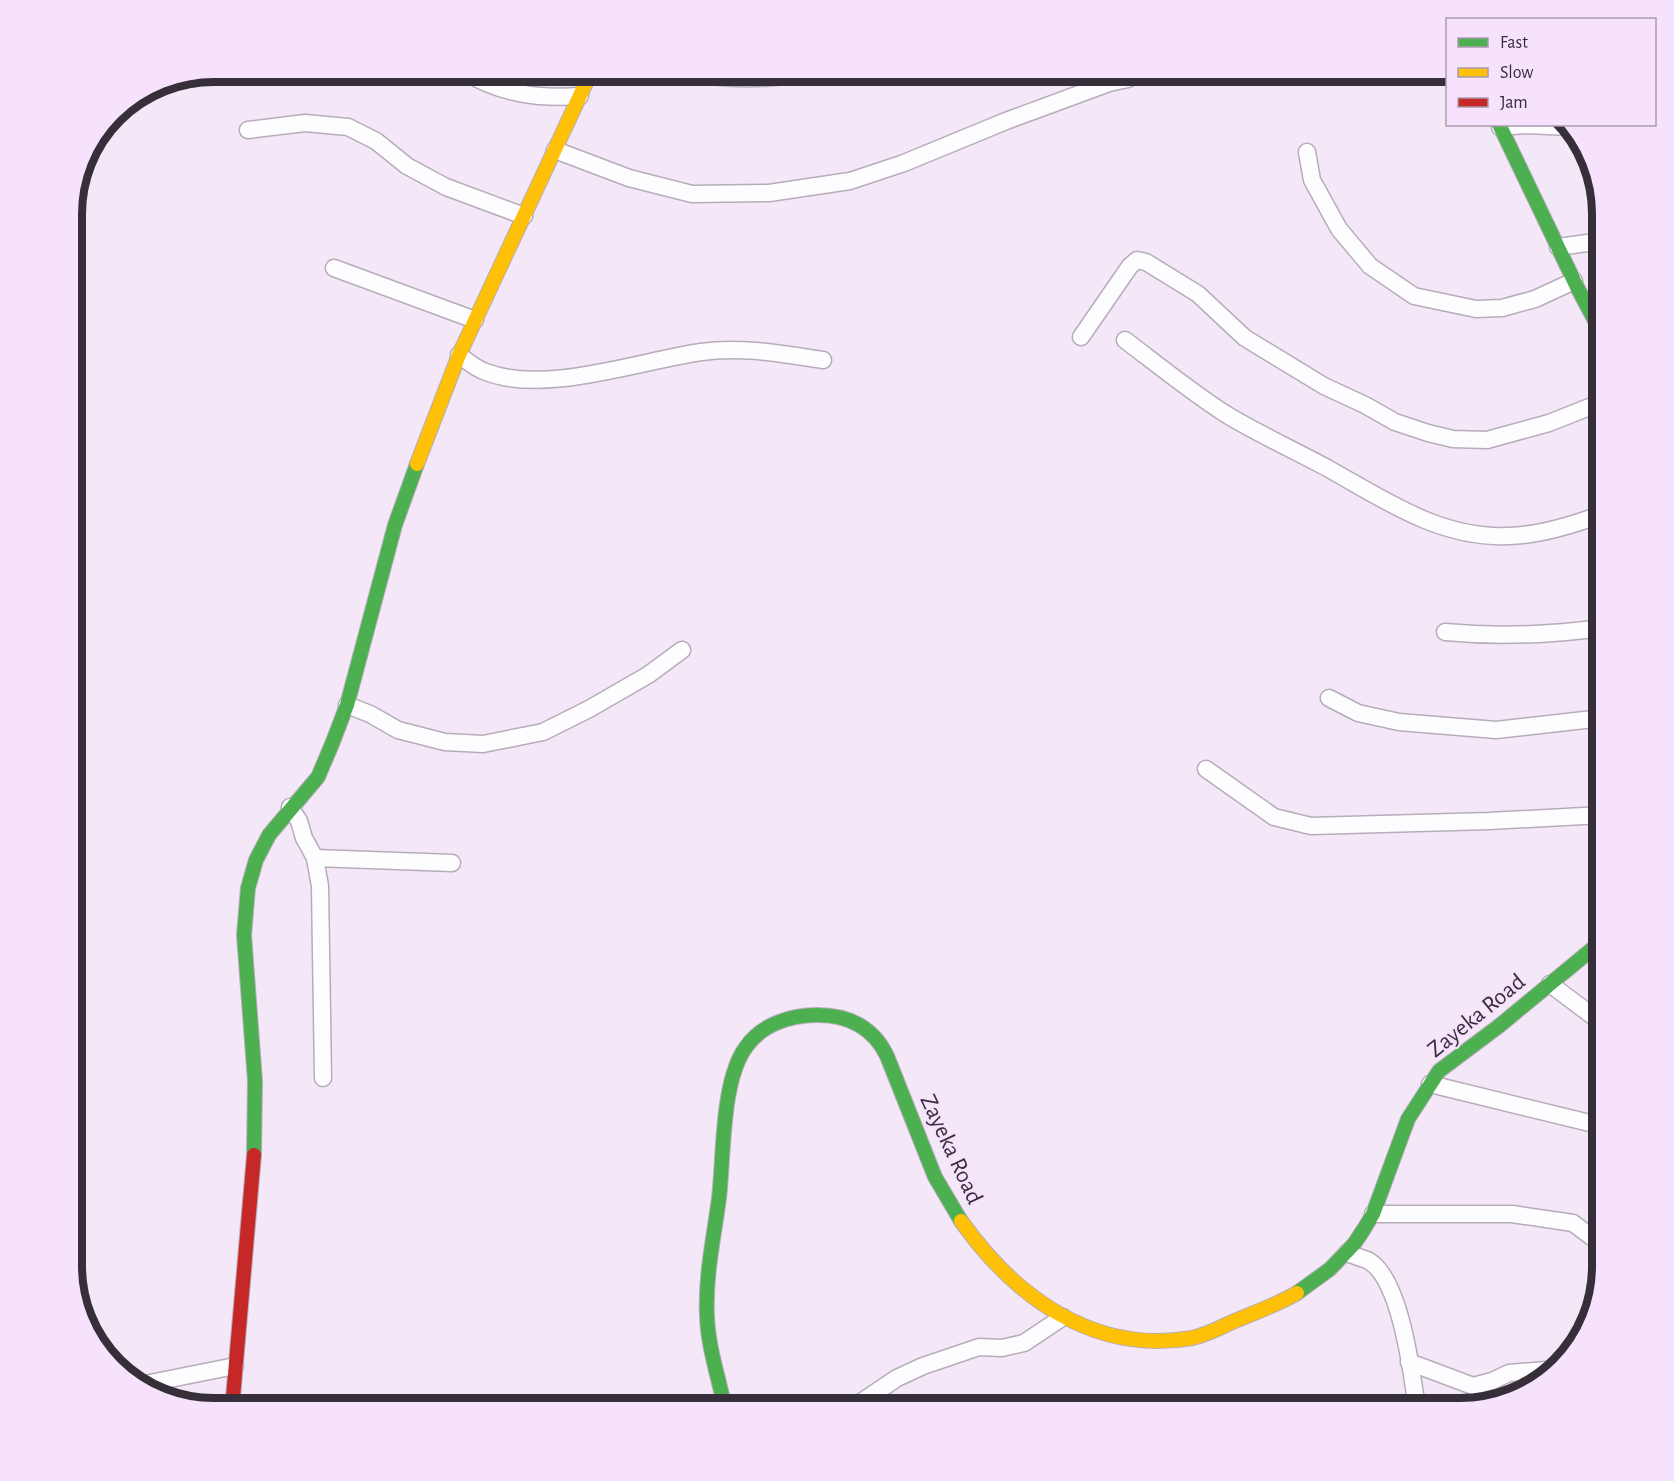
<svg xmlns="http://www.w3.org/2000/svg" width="1674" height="1481" viewBox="0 0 1674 1481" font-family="'Alegreya Sans',sans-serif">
<rect width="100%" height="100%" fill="#f4e8f8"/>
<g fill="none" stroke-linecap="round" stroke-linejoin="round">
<defs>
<g id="street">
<path d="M465,72C502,94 538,99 580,96"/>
<path d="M686,72C727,81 775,79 816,72"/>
<polyline points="1500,127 1526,125 1570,127"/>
<polyline points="248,130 305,123 348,127 376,141 407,166 446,187 524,216"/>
<polyline points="555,150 629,178 692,194 769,193 850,181 904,163 1006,121 1109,83 1128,79"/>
<polyline points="1307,152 1312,180 1339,229 1370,266 1414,296 1476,309 1502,308 1535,299 1574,281"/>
<polyline points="1558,247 1602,241"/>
<polyline points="334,268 475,320"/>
<polyline points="1081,337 1130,266 1137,260 1146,262 1198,294 1245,338 1324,386 1365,405 1395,422 1428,433 1453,439 1487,440 1549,423 1602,402"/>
<path d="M1125,340C1158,365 1190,391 1224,413C1258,434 1294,450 1329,469C1386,501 1441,539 1509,536C1541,535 1573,525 1602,514"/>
<path d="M459,355C467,361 476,369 486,372C545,395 639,361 701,352C742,346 783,354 823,360"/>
<path d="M1445,632C1499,637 1549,635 1602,628"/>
<polyline points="1329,698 1358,713 1399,722 1496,730 1602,718"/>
<polyline points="347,705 370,714 398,730 445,742 483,744 543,732 589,709 648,675 682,650"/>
<polyline points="1206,769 1274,817 1311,826 1489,821 1602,815"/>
<polyline points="290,807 299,821 304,838 315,858 320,886 323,1078"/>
<polyline points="315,858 452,863"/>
<polyline points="1550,984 1602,1023"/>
<polyline points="1430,1084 1602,1126"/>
<polyline points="1373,1214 1512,1214 1573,1223 1602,1245"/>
<path d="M1347,1253C1354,1256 1363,1258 1369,1261C1401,1280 1412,1374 1417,1409"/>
<polyline points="1409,1362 1473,1386 1492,1381 1509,1373 1558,1369"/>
<polyline points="140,1385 235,1366"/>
<polyline points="851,1409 897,1378 923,1366 979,1347 1002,1348 1024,1343 1063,1317"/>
</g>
<g id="fast">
<polyline points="1499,124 1577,287 1602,334"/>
<polyline points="254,1155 255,1081 244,935 248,888 256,860 269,835 318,777 332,744 347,705 395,525 417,464"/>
<polyline points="1297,1293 1330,1269 1354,1244 1364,1229 1373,1214 1408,1119 1439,1071 1499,1026 1602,941"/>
<path d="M725,1409C719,1378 708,1348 707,1316C705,1276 714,1237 719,1198C724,1157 721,1081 746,1047C762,1024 791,1015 817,1015C849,1015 873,1027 887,1056L935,1177L961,1221"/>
</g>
<g id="slow">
<polyline points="417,464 459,355 591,72"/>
<path d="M961,1221C1015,1297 1094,1355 1192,1338C1205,1335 1218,1329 1230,1323C1253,1313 1275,1306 1297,1293"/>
</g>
<polyline id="jam" points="232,1409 254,1155"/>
</defs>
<use href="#street" stroke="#b6adb9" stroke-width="19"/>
<use href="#fast" stroke="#b6adb9" stroke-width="16"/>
<use href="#slow" stroke="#b6adb9" stroke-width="16"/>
<use href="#jam" stroke="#b6adb9" stroke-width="16"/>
<use href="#street" stroke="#fdfcfe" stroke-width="16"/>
<use href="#fast" stroke="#4caf50" stroke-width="14"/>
<use href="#slow" stroke="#ffc107" stroke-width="14"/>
<use href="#jam" stroke="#c62828" stroke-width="14"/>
</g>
<g text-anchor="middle" stroke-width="4.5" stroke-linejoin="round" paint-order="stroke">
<g font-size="24" fill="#362e38" stroke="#f7e2fe">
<text transform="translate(1476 1015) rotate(-39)" y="8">Zayeka Road</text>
<text transform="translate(952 1149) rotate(65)" y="8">Zayeka Road</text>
</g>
</g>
<path d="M0 0H1674V1481H0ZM214 82H1460A132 132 0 0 1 1592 214V1266A132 132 0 0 1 1460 1398H214A132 132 0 0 1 82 1266V214A132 132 0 0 1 214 82Z" fill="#f7e2fe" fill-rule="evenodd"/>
<path fill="none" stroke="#362e38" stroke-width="8" d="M214 82H1460A132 132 0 0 1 1592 214V1266A132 132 0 0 1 1460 1398H214A132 132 0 0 1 82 1266V214A132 132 0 0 1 214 82Z"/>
<rect x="1446" y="18" width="210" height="108" fill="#f7e2fe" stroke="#aa9aaf" stroke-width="1.5"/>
<rect x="1458" y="38" width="30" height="9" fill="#4caf50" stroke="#aa9aaf" stroke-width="1.5"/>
<text x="1500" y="48" font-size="18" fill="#362e38">Fast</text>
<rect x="1458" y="68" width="30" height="9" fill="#ffc107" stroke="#aa9aaf" stroke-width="1.5"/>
<text x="1500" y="78" font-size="18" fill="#362e38">Slow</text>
<rect x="1458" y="98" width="30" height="9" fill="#c62828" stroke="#aa9aaf" stroke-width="1.5"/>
<text x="1500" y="108" font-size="18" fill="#362e38">Jam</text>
</svg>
